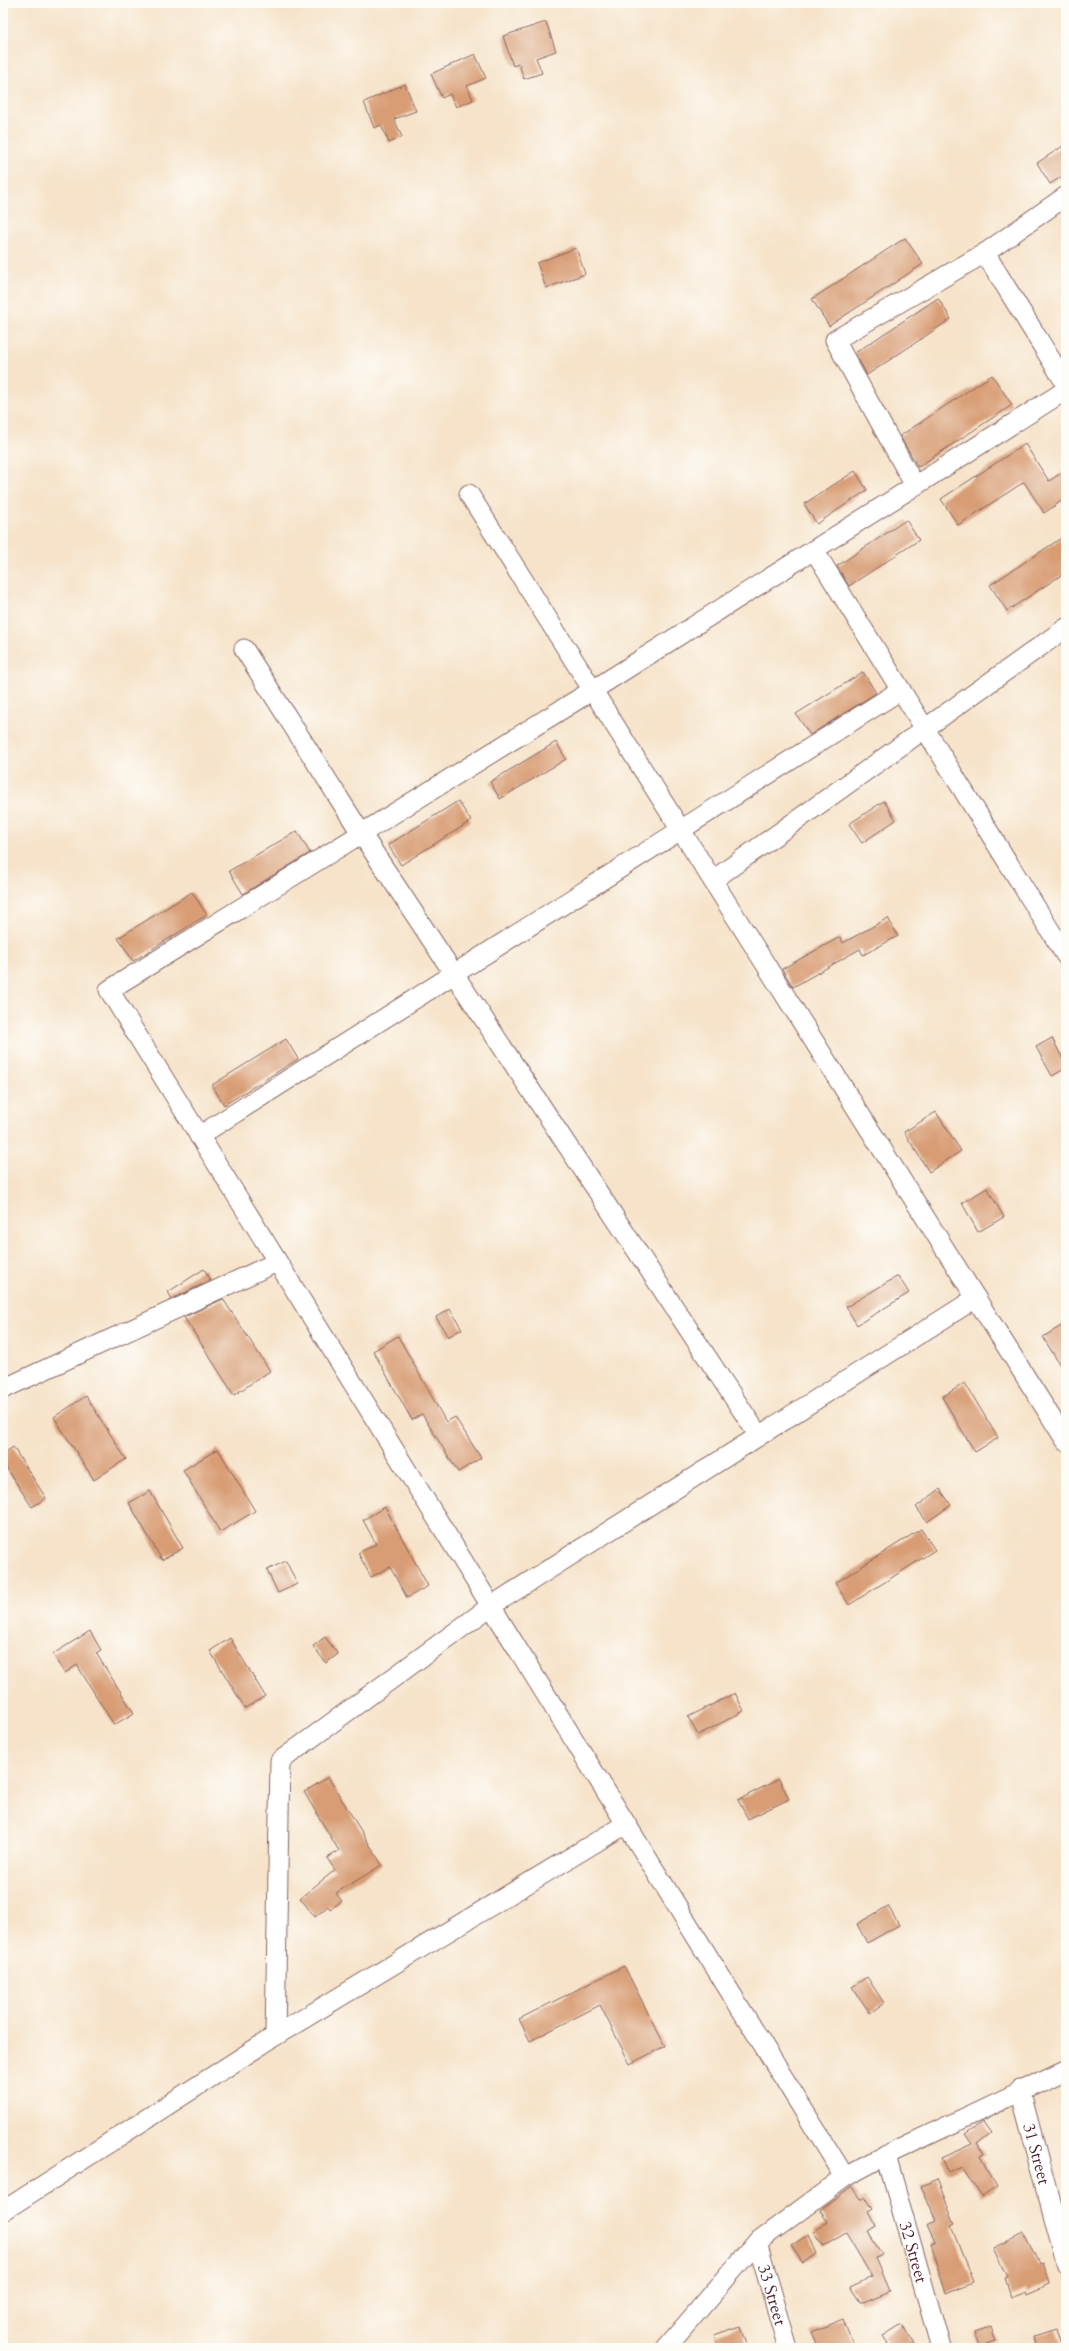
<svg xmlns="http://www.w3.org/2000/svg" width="1069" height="2351" viewBox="0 0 1069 2351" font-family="Cardo,serif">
<rect width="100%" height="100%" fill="#fdfcf7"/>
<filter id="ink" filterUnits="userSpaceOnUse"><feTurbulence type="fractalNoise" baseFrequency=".025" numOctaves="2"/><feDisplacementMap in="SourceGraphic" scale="8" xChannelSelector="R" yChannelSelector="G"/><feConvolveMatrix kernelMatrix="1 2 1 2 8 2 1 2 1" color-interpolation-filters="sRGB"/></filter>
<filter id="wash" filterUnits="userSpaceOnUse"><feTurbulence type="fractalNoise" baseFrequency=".012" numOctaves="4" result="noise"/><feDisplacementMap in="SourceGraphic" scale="16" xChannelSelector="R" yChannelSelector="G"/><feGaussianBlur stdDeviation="0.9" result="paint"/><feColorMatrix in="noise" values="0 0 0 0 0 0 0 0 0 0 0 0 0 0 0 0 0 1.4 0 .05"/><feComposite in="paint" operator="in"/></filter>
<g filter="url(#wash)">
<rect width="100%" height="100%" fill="#f6e3c9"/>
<g id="blocks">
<g fill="#d89d74">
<polygon points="546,22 556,51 536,58 542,73 524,79 519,64 513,66 503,36"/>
<polygon points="475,54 486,78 467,86 473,100 456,107 450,94 442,98 431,74"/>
<polygon points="405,84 416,111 394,119 402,137 389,143 381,125 374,128 364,102"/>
<polygon points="1066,144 1066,174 1050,184 1037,163"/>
<polygon points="905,238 923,264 829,326 812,299"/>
<polygon points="576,248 585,274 546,288 537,263"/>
<polygon points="938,298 951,319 867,375 855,353"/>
<polygon points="992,375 1012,405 918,467 900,436"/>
<polygon points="1025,444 1049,481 1066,470 1066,498 1044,513 1024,482 958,525 941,499"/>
<polygon points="855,471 867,490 817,524 804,504"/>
<polygon points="906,520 919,540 849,586 837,566"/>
<polygon points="1066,535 1066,572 1007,611 990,585"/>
<polygon points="863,672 876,693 810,735 796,714"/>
<polygon points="556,742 566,759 500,799 490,782"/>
<polygon points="458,801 471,821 401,865 388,845"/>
<polygon points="884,801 896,820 862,843 849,824"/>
<polygon points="297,831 310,853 243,894 229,871"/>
<polygon points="192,892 207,915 133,961 118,938"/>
<polygon points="888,918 898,936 863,955 860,949 793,987 782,969 840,937 843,943"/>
<polygon points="1052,1038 1066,1065 1066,1068 1052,1076 1036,1047"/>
<polygon points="286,1039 298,1059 224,1105 212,1085"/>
<polygon points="936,1112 961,1151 929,1172 904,1132"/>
<polygon points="987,1188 1004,1217 978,1232 962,1203"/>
<polygon points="204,1269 211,1280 172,1299 168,1292"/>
<polygon points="898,1276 909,1293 857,1325 846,1307"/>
<polygon points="223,1299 270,1371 234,1395 184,1317"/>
<polygon points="450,1309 462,1329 448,1337 436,1317"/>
<polygon points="1066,1323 1066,1375 1043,1337"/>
<polygon points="398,1336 446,1422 455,1417 481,1458 458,1472 422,1414 412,1420 373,1351"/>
<polygon points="965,1383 998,1438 975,1452 942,1397"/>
<polygon points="86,1396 126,1459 94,1480 54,1417"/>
<polygon points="13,1447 46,1498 32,1507 3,1463 3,1454"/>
<polygon points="218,1449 255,1511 220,1532 183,1470"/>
<polygon points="940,1489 951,1505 927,1522 916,1507"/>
<polygon points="150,1491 183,1548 162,1560 129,1503"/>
<polygon points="385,1507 428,1586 407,1598 390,1567 371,1577 358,1553 376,1544 363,1520"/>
<polygon points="921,1529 935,1550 849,1605 835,1583"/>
<polygon points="286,1561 297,1584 278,1593 267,1570"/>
<polygon points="90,1631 101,1650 96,1653 134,1713 114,1725 77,1665 65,1673 53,1654"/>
<polygon points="325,1637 338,1654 326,1663 313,1646"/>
<polygon points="230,1638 265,1696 245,1708 210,1651"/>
<polygon points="735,1693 744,1711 698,1735 688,1717"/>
<polygon points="328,1777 382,1865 336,1893 342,1901 330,1909 328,1906 315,1917 300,1898 335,1870 327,1858 339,1851 304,1792"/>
<polygon points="779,1779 789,1799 748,1819 738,1800"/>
<polygon points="888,1906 899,1925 867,1943 857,1924"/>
<polygon points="624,1966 665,2046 630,2064 600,2005 530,2041 519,2019"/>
<polygon points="867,1977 884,2003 870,2013 852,1987"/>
<polygon points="982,2122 990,2133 977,2143 985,2154 981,2156 997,2187 982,2197 962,2167 948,2173 941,2158 972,2144 965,2134"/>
<polygon points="937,2179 955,2224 951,2226 973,2282 947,2293 931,2244 935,2242 927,2225 936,2221 921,2186"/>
<polygon points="852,2187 860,2199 865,2196 873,2209 868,2212 876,2227 868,2232 882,2255 876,2258 890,2291 861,2303 850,2287 872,2277 846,2233 824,2246 814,2231 827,2222 819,2211"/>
<polygon points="1024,2233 1039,2265 1042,2264 1050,2283 1027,2293 1026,2290 1011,2296 1005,2278 1008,2277 994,2248"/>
<polygon points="809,2234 817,2254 803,2263 791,2246"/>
<polygon points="843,2319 854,2348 818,2348 811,2332"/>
<polygon points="902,2324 916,2348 891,2348 883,2336"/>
<polygon points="741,2326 748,2348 718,2348 714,2335"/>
<polygon points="991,2326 996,2341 979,2347 974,2332"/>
<polygon points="1056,2329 1063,2348 1037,2348 1034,2336"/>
</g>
</g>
</g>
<g filter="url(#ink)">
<use href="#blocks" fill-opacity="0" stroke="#866462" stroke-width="1"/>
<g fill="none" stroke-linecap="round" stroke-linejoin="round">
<defs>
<g id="minor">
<polyline points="985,253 1066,384"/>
<polyline points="915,486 835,340 985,253 1066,196"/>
<polyline points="469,494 1066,1441"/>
<polyline points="814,550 1066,956"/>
<polyline points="244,649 361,833 759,1436"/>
<polyline points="713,880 1066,628"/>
<polyline points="199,1136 901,690"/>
<polyline points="3,1389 277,1262"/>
<polyline points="275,2036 280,1761 491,1606 976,1298"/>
<path id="s1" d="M1020,2090L1066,2263"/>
<path id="s2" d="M886,2155L941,2348"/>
<polyline points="845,2177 109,990 593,690 1066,390"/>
<polyline points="3,2211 275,2036 626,1824"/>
<path id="s3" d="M757,2242L788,2348"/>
<polyline points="666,2348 757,2242 845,2177 886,2155 1066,2070"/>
</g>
</defs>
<use href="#minor" stroke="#866462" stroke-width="21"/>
<use href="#minor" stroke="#fff" stroke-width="19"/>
</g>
</g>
<g text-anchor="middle" stroke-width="3" stroke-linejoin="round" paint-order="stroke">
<g font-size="17" fill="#4a1f2b" stroke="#fdfcf7">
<text dy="6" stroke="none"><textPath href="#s1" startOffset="66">31 Street</textPath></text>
<text dy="6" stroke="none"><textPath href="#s2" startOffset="101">32 Street</textPath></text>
<text dy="6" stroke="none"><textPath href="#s3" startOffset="55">33 Street</textPath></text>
</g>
</g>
<rect width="1069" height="2351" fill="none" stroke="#fdfcf7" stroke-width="16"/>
</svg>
